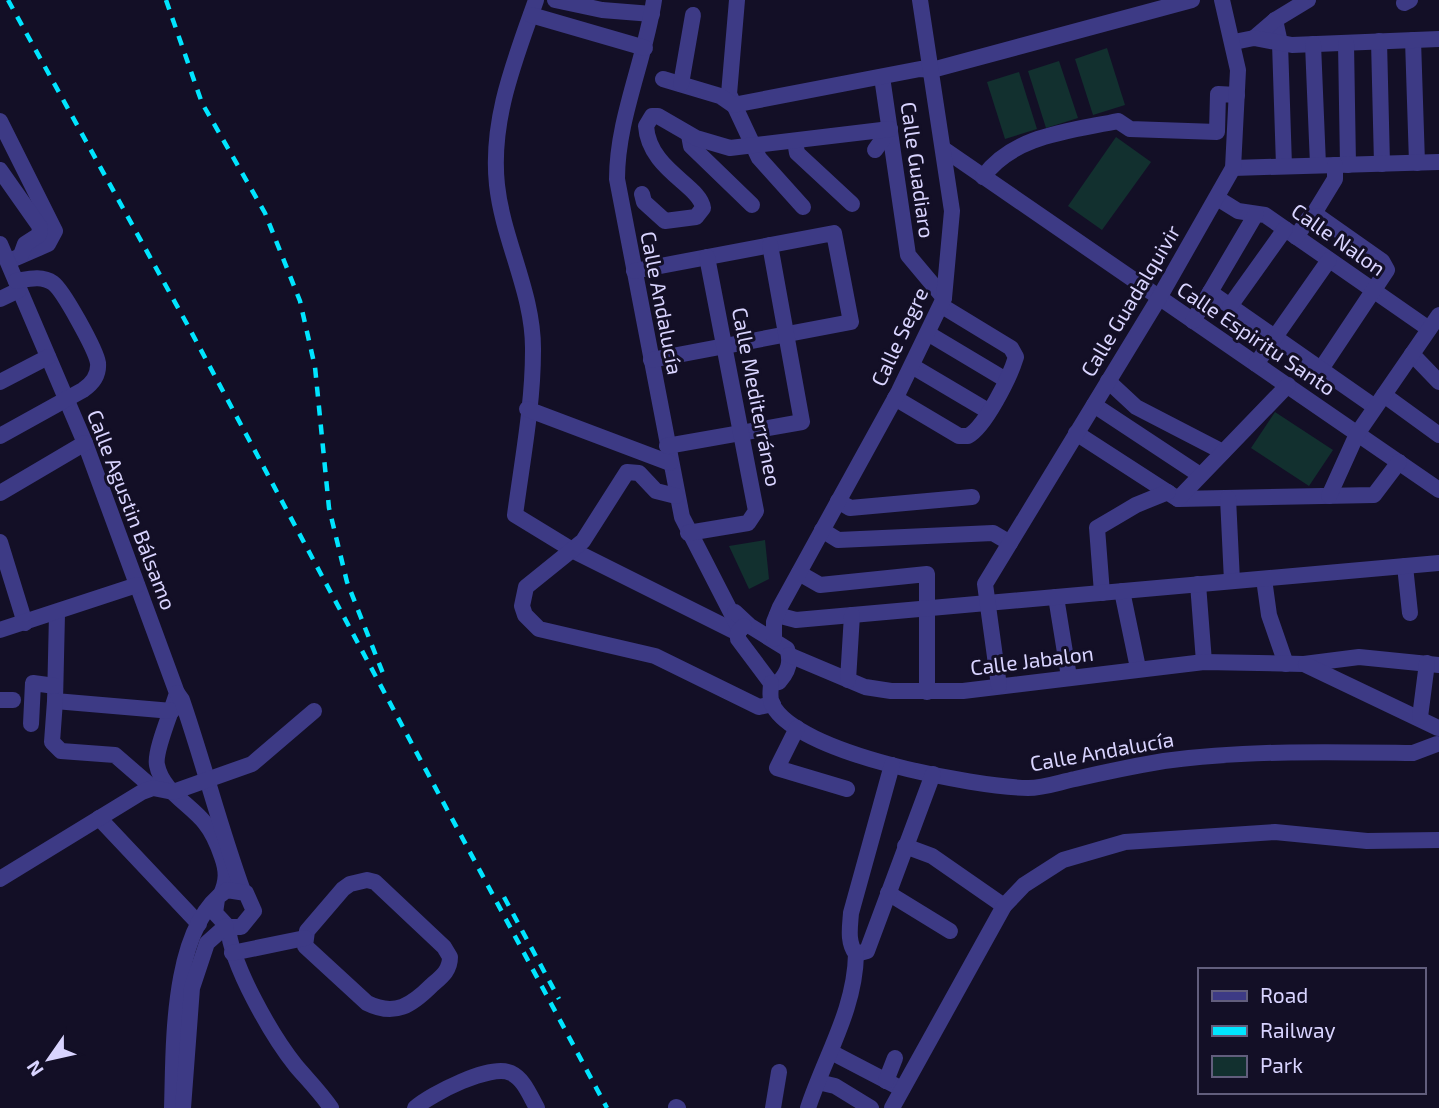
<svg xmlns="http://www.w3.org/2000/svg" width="1439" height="1108" viewBox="0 0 1439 1108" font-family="'Exo 2',sans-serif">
<rect width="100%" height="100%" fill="#130f26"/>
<g fill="#12302f">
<polygon points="1107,48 1125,105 1093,115 1075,59"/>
<polygon points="1059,61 1078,118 1046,128 1028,71"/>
<polygon points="1019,72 1037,129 1005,139 987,82"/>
<polygon points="1116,137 1151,162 1102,230 1068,206"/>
<polygon points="1275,412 1333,450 1309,486 1251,448"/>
<polygon points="765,540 769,579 749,589 729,546"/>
</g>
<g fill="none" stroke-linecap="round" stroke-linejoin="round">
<g stroke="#3d3a85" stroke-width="16">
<path d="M536,0C515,60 490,120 497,185C503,241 534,294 533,351C533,405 522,462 515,515L574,551L738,633"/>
<polyline points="555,0 602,10 652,14"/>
<path d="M654,0C645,60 617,119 617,179L682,517L740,630"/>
<polyline points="737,0 729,94 759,158 803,207"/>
<polyline points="1404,3 1410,0"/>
<polyline points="531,15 645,48"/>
<polyline points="1275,20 1280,43 1284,166"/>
<polyline points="1254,38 1275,20 1308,0"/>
<polyline points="1413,40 1417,163"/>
<polyline points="1379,41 1382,164"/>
<polyline points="1234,42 1254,38 1292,45 1439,39"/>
<polyline points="1346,43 1348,165"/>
<polyline points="1313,44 1318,165"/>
<polyline points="882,77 908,255 944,298"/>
<polyline points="663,79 720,96 733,105 920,69 932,70 1192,0"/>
<polyline points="681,84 693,15"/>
<polyline points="0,121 55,231 48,244 9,261"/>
<polyline points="689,135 691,146 752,205"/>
<polyline points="795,141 797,153 852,204"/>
<polyline points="875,150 890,129"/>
<polyline points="945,150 1439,490"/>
<polyline points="1233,168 1439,162"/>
<polyline points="0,170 40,227 39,235 25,244 21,255"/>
<path d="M983,177C1013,135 1071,131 1118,121L1130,129L1217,132L1218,94L1237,95"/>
<path d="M642,194L644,202L665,221L696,217L703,208C700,185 649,170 646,126L652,116H658L696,138L730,148L890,129"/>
<polyline points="1217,198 1238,211 1265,215 1429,329"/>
<polyline points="1313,215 1335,179 1335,165"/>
<polyline points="1296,237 1309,218 1318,216 1382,261 1387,270 1321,369"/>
<path d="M0,244L85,443L177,693C172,711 154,751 157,765C162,791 190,804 205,823C214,834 218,845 222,857C227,871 227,881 221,894"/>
<polyline points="634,271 834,233 851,322 651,360"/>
<polyline points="1210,292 1375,407"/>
<polyline points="0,299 19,290"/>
<polyline points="1230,306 1285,229"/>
<polyline points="1193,321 1256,214"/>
<polyline points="929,334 1006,380"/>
<polyline points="1412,354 1439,382"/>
<polyline points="1256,364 1329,260"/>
<polyline points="912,366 988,411"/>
<polyline points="1108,381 1136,407 1223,452"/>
<polyline points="0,382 48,357"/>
<polyline points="1384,395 1439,435"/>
<path d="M895,398L959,436H968C985,427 1010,377 1016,357L1011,348L942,306"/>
<polyline points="1094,405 1200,475"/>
<polyline points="527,409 670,463"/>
<polyline points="1076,433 1178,499 1374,495 1399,462"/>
<path d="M0,436L83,390C92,384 99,375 98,363C96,350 63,290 53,283C42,275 28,279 16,281"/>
<polyline points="667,446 802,422 770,245"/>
<polyline points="0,493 85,443"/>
<polyline points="676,496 656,491 639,473 627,472 583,541 526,587 522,606 525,615 539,629 655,656 759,707 773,704"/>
<polyline points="1329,496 1357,434 1439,315"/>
<polyline points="1228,498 1232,581"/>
<polyline points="1178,499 1288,385"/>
<polyline points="838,501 850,508 972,497"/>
<polyline points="822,530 838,540 993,533 1010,543"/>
<polyline points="688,533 748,523 756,511 707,257"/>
<polyline points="0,542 25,623"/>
<polyline points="1405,566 1410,613"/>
<polyline points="799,573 820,585 927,574 927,692"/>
<polyline points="1264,579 1269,615 1286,664"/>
<polyline points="1198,584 1204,662"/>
<polyline points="1122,591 1138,668"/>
<polyline points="1102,593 1097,528 1136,505 1168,492"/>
<polyline points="1056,597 1069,677"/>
<path d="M735,612L750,626L787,649C792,662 788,672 779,682L771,683"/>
<polyline points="57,614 55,701 172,711"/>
<polyline points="777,615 796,620 1439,563"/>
<polyline points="744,626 738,632 738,639 771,683"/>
<polyline points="0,630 137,585"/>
<polyline points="774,639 774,622 780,607 899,391 944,298 952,211 920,0"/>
<polyline points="789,655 865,687 891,691 963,691 1204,662 1304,664 1359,657 1439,665"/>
<polyline points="1306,665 1438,728"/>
<polyline points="848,680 852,615"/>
<path d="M771,683C771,690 769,697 772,704C796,754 975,787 1028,788C1044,788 1060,782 1075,779C1105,772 1134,766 1164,761C1246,750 1330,752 1413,753L1437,744"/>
<polyline points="999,686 985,584 1159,298 1233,168 1238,70 1222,0"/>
<path d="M177,693L182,700C204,764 220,828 243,891"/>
<polyline points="0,700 13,700"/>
<polyline points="55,701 52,742 61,751 115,755 153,788"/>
<polyline points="1420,717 1427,663"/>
<polyline points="31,724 33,683 55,686"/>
<polyline points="797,728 777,768 847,789"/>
<polyline points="99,818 199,924"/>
<polyline points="905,846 932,856 1004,906"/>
<polyline points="0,879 142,792 153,788 173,792 252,764 314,711"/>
<path d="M367,880L375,882L444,947L450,957C450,971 441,977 432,985C412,1005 395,1017 367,1003L305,946L307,931L343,889L350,884Z"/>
<polyline points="888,893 950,931"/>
<path d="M228,927C231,965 272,1036 296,1066C308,1080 321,1093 331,1108"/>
<polyline points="232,953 305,938"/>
<polyline points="856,954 867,951 933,774"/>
<polyline points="831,1052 902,1089"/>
<polyline points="886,1081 895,1058"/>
<polyline points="818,1082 835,1086 871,1108"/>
<polyline points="676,1107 678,1108"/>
<path d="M172,1108C174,1049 170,926 227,890L246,893L254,911L241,927H228L215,913L217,899"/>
<polyline points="183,1108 192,988 207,943 226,926"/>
<path d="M415,1108C431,1094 491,1063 511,1073C524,1079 530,1096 537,1108"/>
<polyline points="773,1108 779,1072"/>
<path d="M808,1108C825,1056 855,1010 856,954C847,942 850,927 851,913L892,765"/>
<polyline points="892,1108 1004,906 1024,885 1063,860 1125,842 1275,832 1367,841 1439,840"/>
</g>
<g stroke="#00e5ff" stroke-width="4.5" stroke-dasharray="10 9" stroke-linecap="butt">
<polyline points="8,0 187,324 607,1108"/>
<polyline points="166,0 202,103 265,213 300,301 315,367 329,508 347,582 384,676"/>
<polyline points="504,897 559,999"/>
</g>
</g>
<g text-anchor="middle" stroke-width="6" stroke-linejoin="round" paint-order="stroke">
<g font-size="21" fill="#d9d4ff" stroke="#130f26">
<text transform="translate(917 170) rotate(82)" y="7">Calle Guadiaro</text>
<text transform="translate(1338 240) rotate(35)" y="7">Calle Nalon</text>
<text transform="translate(1131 301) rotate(-59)" y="7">Calle Guadalquivir</text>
<text transform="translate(661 303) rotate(79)" y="7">Calle Andalucía</text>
<text transform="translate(900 337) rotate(-65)" y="7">Calle Segre</text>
<text transform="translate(1256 339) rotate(34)" y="7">Calle Espiritu Santo</text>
<text transform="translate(756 397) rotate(79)" y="7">Calle Mediterráneo</text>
<text transform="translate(131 510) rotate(69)" y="7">Calle Agustin Bálsamo</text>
<text transform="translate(1032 661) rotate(-7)" y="7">Calle Jabalon</text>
<text transform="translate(1102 752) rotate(-10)" y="7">Calle Andalucía</text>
</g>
</g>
<rect x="1198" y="968" width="228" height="126" fill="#130f26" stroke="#625e7d" stroke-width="2"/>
<rect x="1212" y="991" width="35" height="10" fill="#3d3a85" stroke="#625e7d" stroke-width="2"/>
<text x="1260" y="1003" font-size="21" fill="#d9d4ff">Road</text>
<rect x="1212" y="1026" width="35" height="10" fill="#00e5ff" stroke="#625e7d" stroke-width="2"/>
<text x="1260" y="1038" font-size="21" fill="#d9d4ff">Railway</text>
<rect x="1212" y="1056" width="35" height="21" fill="#12302f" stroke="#625e7d" stroke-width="2"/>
<text x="1260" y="1073" font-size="21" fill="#d9d4ff">Park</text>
<g transform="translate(49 1059) rotate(236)" stroke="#130f26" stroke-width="5" paint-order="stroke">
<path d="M0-5L12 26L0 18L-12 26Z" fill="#d9d4ff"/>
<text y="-10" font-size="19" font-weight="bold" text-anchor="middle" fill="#d9d4ff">N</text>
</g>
</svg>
